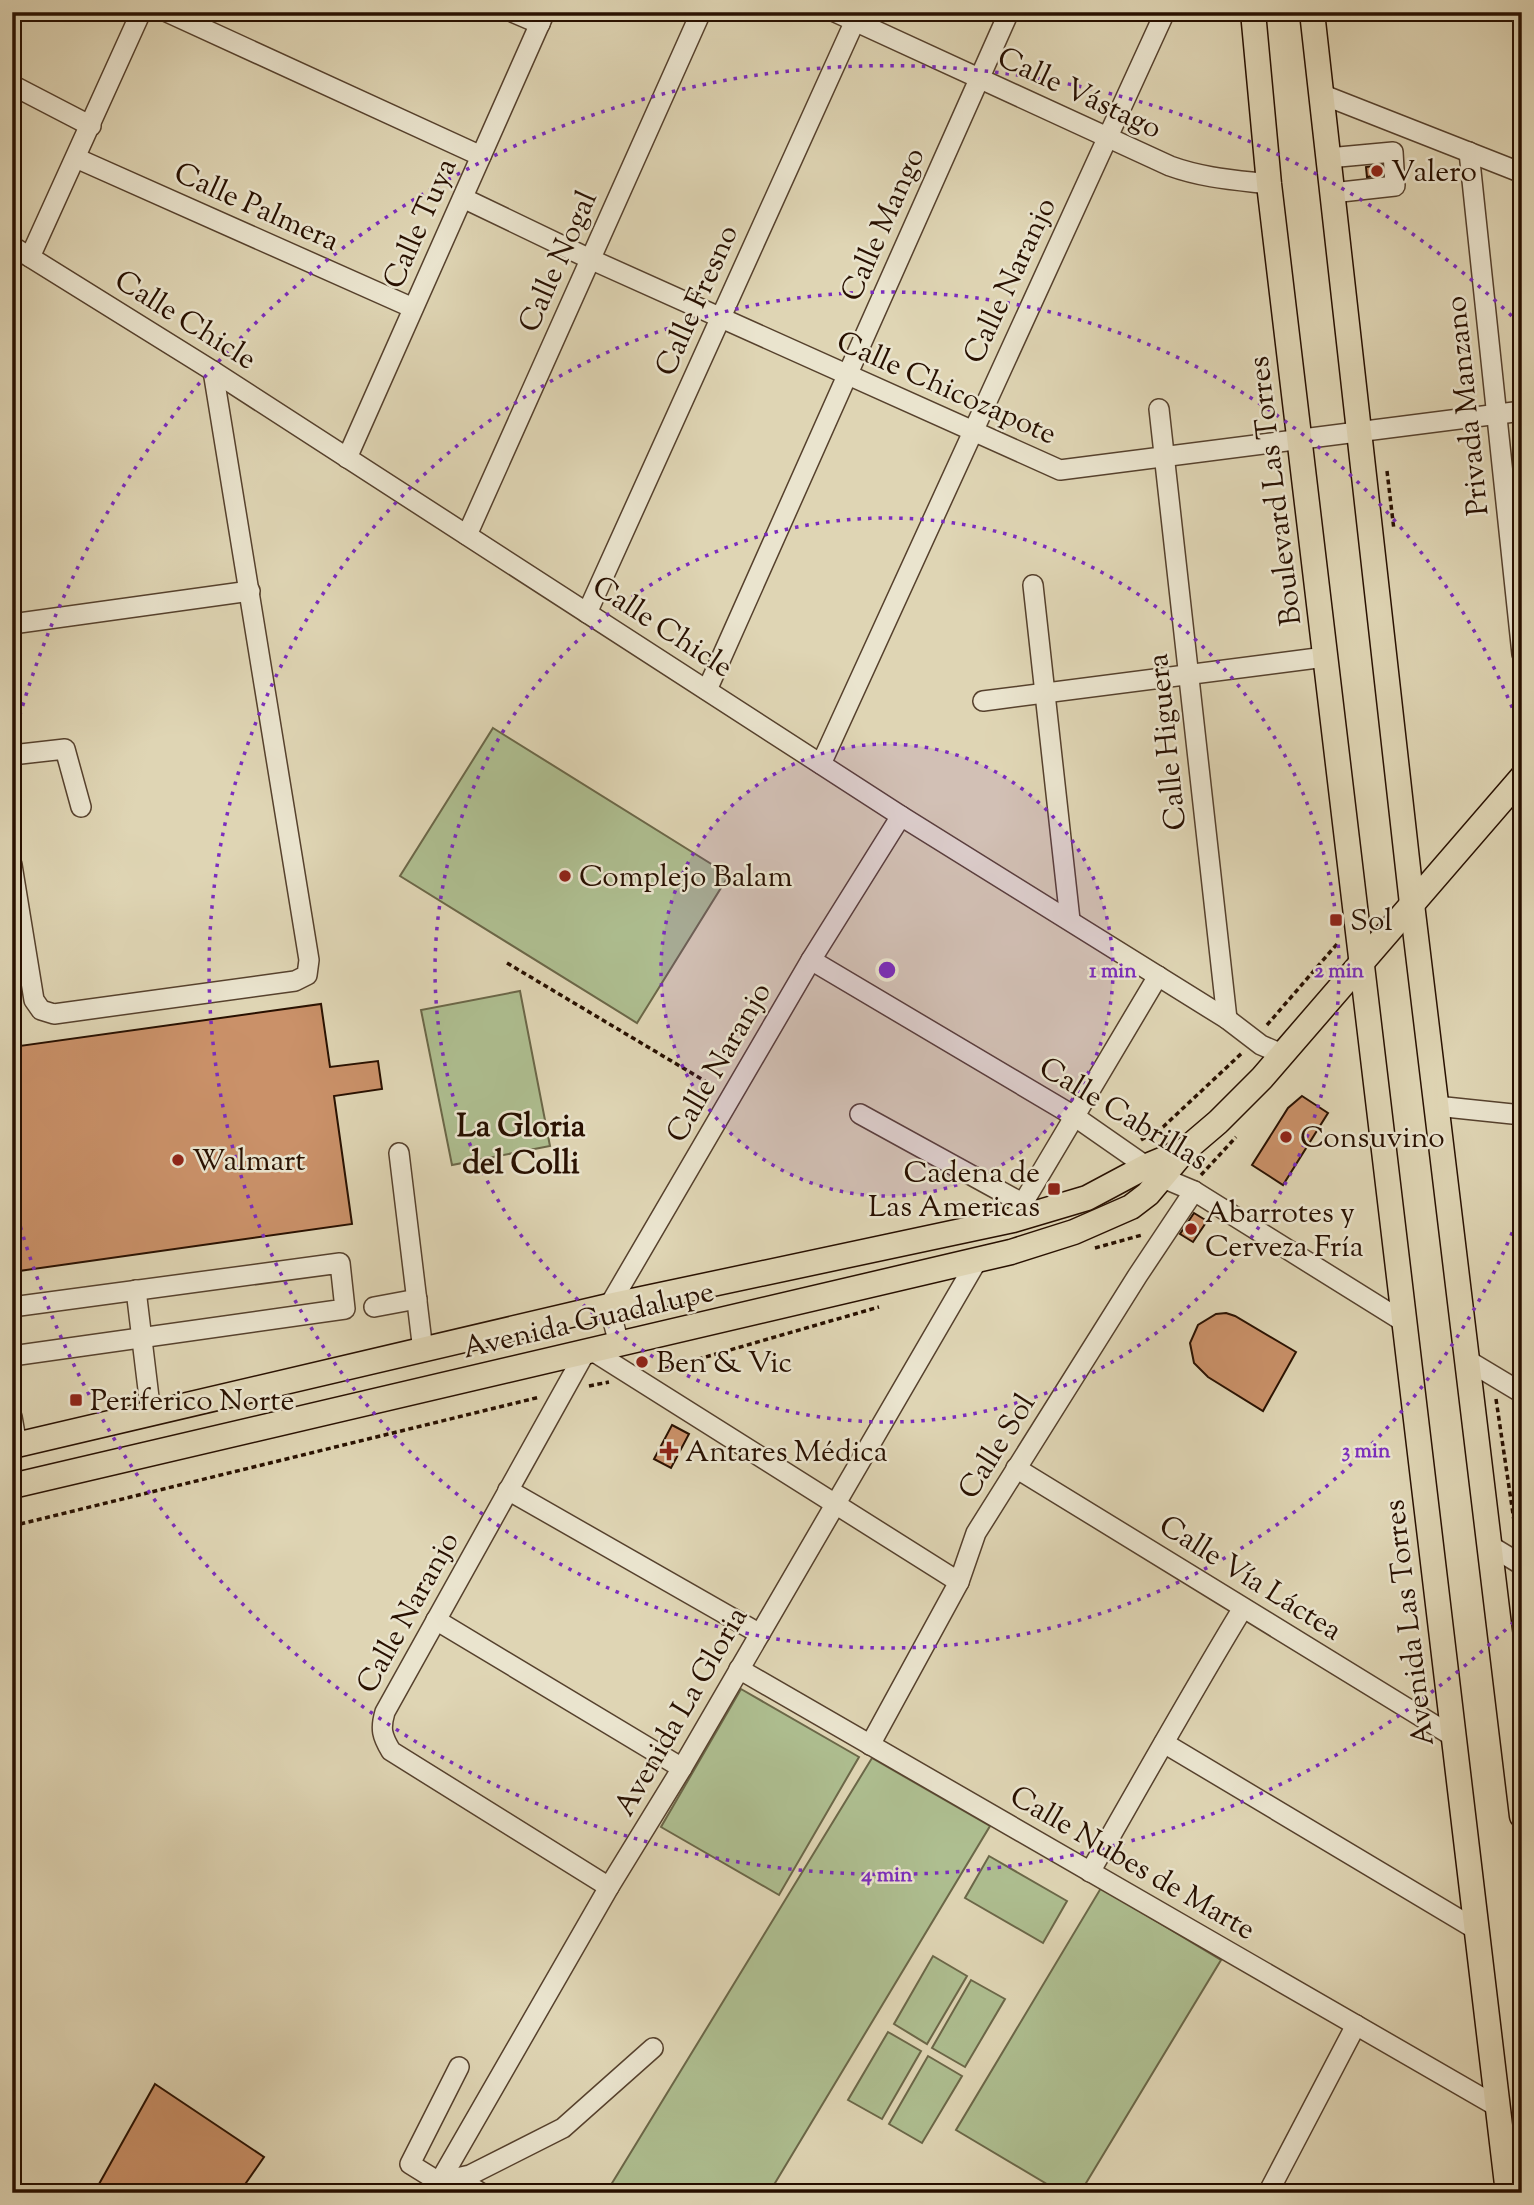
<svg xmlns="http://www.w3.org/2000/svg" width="1534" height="2205" viewBox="0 0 1534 2205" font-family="'Sorts Mill Goudy',serif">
<rect width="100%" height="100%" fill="#dfd5b4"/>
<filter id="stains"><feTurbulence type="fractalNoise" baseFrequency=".00286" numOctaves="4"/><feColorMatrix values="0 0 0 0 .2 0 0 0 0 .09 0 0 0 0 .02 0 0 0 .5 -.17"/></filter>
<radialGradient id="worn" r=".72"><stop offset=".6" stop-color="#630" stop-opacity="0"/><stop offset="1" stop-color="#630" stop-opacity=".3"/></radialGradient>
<g fill="#aebe90" stroke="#6b6748" stroke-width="2">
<polygon points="493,728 729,875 637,1023 400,876"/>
<polygon points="520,991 550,1146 452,1165 421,1010"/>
<polygon points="741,1689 859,1757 779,1895 661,1827"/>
<polygon points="872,1758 990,1826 769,2193 606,2193"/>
<polygon points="989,1856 1067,1901 1043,1943 965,1898"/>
<polygon points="1101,1888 1221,1960 1080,2193 1062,2193 956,2130"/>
<polygon points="933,1956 967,1976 927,2044 894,2024"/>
<polygon points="971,1980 1005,1999 965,2067 932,2048"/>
<polygon points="888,2032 921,2051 882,2119 848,2100"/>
<polygon points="928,2056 962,2076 922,2143 889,2124"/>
</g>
<g fill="#ca9169" stroke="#281000" stroke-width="2">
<polygon points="1382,165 1382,175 1367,177 1366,167"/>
<polygon points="321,1004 330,1067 378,1061 382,1089 334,1096 352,1224 12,1272 12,1047"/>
<polygon points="1302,1096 1328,1113 1283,1185 1252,1165 1288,1108"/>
<polygon points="1194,1213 1207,1221 1193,1242 1180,1234"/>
<polygon points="1226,1313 1235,1316 1296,1352 1263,1411 1208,1377 1194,1363 1190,1343 1198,1325 1216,1314"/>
<polygon points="672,1425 689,1434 671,1468 654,1459"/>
<polygon points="155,2084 264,2157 239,2193 94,2193"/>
</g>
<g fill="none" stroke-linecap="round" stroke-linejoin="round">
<defs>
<g id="minor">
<polyline points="167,12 481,156"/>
<polyline points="512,12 540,24"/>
<path d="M835,12L1170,166C1203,178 1235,180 1269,184"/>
<polyline points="12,85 91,126"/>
<polyline points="1321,94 1522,173"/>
<polyline points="1469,152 1522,654"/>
<polyline points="76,158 413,308"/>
<polyline points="1328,158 1393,152 1395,186 1332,193"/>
<polyline points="463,198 590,259 1060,470 1522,411"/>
<polyline points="12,246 213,371 901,816 1227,1019 1261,1045 1282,1054"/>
<polyline points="30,257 141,12"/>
<polyline points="1159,409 1227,1019"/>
<polyline points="347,458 545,12"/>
<polyline points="467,535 701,12"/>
<polyline points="1033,585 1070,920"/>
<polyline points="587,613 859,12"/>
<polyline points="12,624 250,591"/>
<polyline points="707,690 1009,12"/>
<polyline points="983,701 1325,657"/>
<polyline points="12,755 65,749 81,807"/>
<polyline points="821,764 1165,12"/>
<polyline points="12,865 34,1000 41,1010 54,1014 295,981 307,975 309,960 213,371"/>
<polyline points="811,960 1074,1116 1163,1178 1194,1191 1404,1322"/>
<polyline points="1436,1106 1522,1115"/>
<polyline points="860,1114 1022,1203"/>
<polyline points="399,1153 423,1351"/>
<polyline points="1013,1220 1158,976"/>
<polyline points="136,1290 151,1414"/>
<polyline points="12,1307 340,1263 345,1309 12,1356"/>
<polyline points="374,1307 417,1299"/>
<polyline points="619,1344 609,1306 811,960 901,816"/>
<polyline points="591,1350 959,1582"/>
<path d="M586,1351L385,1712C380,1729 382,1736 391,1751L609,1887"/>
<polyline points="1467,1360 1522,1393"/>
<polyline points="12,1417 17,1445"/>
<polyline points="1016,1468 1454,1737"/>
<polyline points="508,1490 760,1634"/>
<polyline points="1489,1545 1522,1565"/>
<polyline points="436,1620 682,1768"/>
<polyline points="739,1669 1498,2107"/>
<polyline points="1164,1743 1477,1930"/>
<polyline points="870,1745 959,1582 976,1533 1138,1275 1194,1191"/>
<path d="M1090,1872C1141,1783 1190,1695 1243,1608"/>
<polyline points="459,2067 410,2164 439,2182 470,2175 563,2128 653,2048"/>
<polyline points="456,2178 481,2193"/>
<polyline points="433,2193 609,1887 682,1768 978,1259"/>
<polyline points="1268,2193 1356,2025"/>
</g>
<g id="major">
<polyline points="1253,12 1269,184 1508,2193"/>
<polyline points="1312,12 1412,904 1522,1816"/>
<polyline points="12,1446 609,1306 1013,1220 1087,1198 1147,1166 1183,1151"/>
<polyline points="12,1486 1011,1252 1074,1232 1131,1207 1148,1194 1184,1151 1218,1122 1262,1078 1522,777"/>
</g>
</defs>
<use href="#minor" stroke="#56412d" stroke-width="22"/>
<use href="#major" stroke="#281000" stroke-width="27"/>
<g stroke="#281000" stroke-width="3.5" stroke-dasharray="5 3.5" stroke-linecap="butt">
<polyline points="1387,471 1394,530"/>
<polyline points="507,963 715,1087"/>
<polyline points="1267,1025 1337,944"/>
<polyline points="12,1042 17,1033 13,1001"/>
<polyline points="1141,1140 1163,1127 1243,1052"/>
<polyline points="1201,1175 1236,1137"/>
<polyline points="1095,1248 1142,1235"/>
<polyline points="657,1371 879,1307"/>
<polyline points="589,1386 609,1382"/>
<polyline points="1496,1399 1517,1541"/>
<polyline points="12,1526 540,1397"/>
</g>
<use href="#minor" stroke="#eae4ce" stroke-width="19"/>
<use href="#major" stroke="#dfd5b4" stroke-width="24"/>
</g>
<circle cx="887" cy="970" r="226" fill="#7b2cbf" fill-opacity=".12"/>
<g fill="none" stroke="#7b2cbf" stroke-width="3.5" stroke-dasharray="3.5 7">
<circle cx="887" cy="970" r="226"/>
<circle cx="887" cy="970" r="452"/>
<path d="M1520 1213A678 678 0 1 1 1520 727"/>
<path d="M1521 1615A904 904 0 0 1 14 1204M14 736A904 904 0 0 1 1521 325"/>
</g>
<g fill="#8f2418" stroke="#eae4ce" stroke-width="2.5">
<circle cx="1377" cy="171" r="7"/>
<circle cx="565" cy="876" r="7"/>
<rect x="1329" y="913" width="14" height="14" rx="3.5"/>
<circle cx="1286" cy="1137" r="7"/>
<circle cx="178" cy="1160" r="7"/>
<rect x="1047" y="1182" width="14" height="14" rx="3.5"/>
<circle cx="1191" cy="1229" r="7"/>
<circle cx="642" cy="1362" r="7"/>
<rect x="69" y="1393" width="14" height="14" rx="3.5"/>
<path d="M665.5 1440.5h7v7h7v7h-7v7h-7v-7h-7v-7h7z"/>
</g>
<g text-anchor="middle" stroke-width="5" stroke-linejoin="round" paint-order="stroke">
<g font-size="30" fill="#281000" stroke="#eae4ce">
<text transform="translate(1080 92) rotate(25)" y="10">Calle Vástago</text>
<text transform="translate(257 206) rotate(24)" y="10">Calle Palmera</text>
<text transform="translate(419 223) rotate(-66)" y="10">Calle Tuya</text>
<text transform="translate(882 224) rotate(-66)" y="10">Calle Mango</text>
<text transform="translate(557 261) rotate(-66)" y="10">Calle Nogal</text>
<text transform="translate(1009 280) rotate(-65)" y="10">Calle Naranjo</text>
<text transform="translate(696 300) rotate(-66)" y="10">Calle Fresno</text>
<text transform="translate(186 319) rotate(32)" y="10">Calle Chicle</text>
<text transform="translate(947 387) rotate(24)" y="10">Calle Chicozapote</text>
<text transform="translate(1466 406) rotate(-96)" y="10">Privada Manzano</text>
<text transform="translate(1274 491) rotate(-97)" y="10">Boulevard Las Torres</text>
<text transform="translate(663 626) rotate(33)" y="10">Calle Chicle</text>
<text transform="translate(1166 742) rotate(-96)" y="10">Calle Higuera</text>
<text transform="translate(718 1062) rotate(-60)" y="10">Calle Naranjo</text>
<text transform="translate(1124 1113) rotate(31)" y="10">Calle Cabrillas</text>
<text transform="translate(588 1319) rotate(-13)" y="10">Avenida Guadalupe</text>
<text transform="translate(996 1446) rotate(-58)" y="10">Calle Sol</text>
<text transform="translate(1251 1577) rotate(32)" y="10">Calle Vía Láctea</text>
<text transform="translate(407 1612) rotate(-61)" y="10">Calle Naranjo</text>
<text transform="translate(1408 1623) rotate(-97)" y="10">Avenida Las Torres</text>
<text transform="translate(680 1711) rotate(-60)" y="10">Avenida La Gloria</text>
<text transform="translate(1133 1862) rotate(30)" y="10">Calle Nubes de Marte</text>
</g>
<g font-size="30" fill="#281000" stroke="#eae4ce" text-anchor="start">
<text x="1391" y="181">Valero</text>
<text x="579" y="886">Complejo Balam</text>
<text x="1350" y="930">Sol</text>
<text x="1300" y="1147">Consuvino</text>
<text x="192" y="1170">Walmart</text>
<text x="1040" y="1182" text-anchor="end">Cadena de<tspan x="1040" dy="34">Las Americas</tspan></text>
<text x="1205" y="1222">Abarrotes y<tspan x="1205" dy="34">Cerveza Fría</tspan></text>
<text x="656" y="1372">Ben &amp; Vic</text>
<text x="90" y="1410">Periferico Norte</text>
<text x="685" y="1461">Antares Médica</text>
</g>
<g font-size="32" font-weight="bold" fill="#281000" stroke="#eae4ce">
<text x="521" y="1136">La Gloria<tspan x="521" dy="37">del Colli</tspan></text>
</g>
</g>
<circle cx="887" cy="970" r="10" fill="#7b2cbf" stroke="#eae4ce" stroke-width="3.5"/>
<g font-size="21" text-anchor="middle" font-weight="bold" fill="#7b2cbf" stroke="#eae4ce" stroke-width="5" stroke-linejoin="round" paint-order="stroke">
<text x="1113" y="977">1 min</text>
<text x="1339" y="977">2 min</text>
<text x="1366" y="1457">3 min</text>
<text x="887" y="1881">4 min</text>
</g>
<rect width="1534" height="2205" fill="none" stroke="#dfd5b4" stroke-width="42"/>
<rect x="14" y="14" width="1506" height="2177" fill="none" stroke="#281000" stroke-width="3.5"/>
<rect x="21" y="21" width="1492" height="2163" fill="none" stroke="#281000" stroke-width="2"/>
<rect width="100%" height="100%" filter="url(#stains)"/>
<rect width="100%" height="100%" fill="url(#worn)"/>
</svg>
